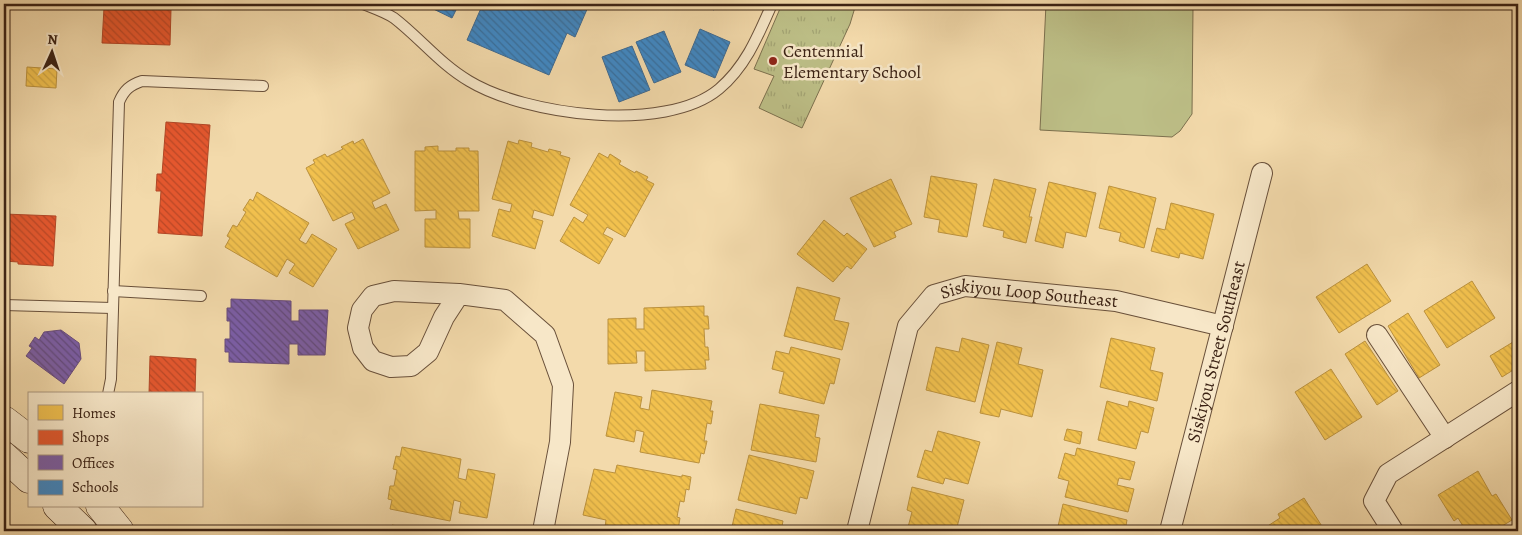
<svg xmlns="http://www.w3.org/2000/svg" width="1522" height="535" viewBox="0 0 1522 535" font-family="Alegreya,serif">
<defs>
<pattern id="grass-tufts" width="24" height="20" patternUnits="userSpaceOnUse" patternTransform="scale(1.25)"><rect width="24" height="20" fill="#bdbf87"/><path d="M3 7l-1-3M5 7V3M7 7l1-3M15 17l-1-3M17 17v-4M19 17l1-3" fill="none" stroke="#a3a474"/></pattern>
<pattern id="homes-back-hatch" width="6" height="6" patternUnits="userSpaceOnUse" patternTransform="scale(1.25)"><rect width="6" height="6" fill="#f2c14e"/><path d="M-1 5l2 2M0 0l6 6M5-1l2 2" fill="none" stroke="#d0a643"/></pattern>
<pattern id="shops-back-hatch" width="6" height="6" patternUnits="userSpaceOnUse" patternTransform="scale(1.25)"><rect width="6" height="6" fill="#e4572e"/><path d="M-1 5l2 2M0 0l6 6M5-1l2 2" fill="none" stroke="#ba4826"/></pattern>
<pattern id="offices-back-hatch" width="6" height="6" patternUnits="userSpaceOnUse" patternTransform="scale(1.25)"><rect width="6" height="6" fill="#7b5ea7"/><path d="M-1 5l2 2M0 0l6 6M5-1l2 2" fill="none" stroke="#61497f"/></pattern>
<pattern id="schools-back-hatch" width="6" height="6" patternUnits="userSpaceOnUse" patternTransform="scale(1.25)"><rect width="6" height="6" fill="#3f88c5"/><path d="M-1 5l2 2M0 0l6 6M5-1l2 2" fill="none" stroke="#366f9f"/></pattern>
</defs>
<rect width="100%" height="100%" fill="#f3daab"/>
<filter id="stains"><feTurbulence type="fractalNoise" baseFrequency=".004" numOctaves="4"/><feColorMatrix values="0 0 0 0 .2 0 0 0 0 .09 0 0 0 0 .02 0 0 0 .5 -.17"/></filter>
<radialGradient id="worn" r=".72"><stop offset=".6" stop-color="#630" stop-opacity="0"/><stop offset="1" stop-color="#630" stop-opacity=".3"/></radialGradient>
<polygon fill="url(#grass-tufts)" stroke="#7c704e" points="782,4 856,4 850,24 802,128 759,108 774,76 754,69"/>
<polygon fill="#bdbf87" stroke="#7c704e" points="1046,4 1093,4 1193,8 1192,114 1180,131 1172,137 1040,130"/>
<g fill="url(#homes-back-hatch)" stroke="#bb913d">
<polygon points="27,67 57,69 56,88 26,86"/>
<polygon points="363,139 390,193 372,202 375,209 386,204 399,230 358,249 345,224 355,219 352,212 333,221 306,168 315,163 313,160 325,154 327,157 343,149 341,147 353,141 354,144"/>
<polygon points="519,140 532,143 531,147 548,152 549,149 561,152 560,155 570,158 553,216 534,210 532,218 543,221 535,249 492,236 499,209 510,212 512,204 492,199 508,141 518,144"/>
<polygon points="438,146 438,151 456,151 456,148 469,148 469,151 478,151 479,211 458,211 459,219 470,219 470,248 425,247 425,219 436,219 436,210 415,211 415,151 425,151 425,147"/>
<polygon points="599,153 608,158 610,154 621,161 619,164 635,173 636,171 648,177 646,180 654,184 625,237 607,227 603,234 613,239 599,264 560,241 574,217 583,223 588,215 570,205"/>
<polygon points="931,176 977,184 967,237 938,232 940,220 924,217"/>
<polygon points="891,179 912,224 894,232 896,237 874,247 850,198"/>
<polygon points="994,179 1036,189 1029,217 1032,217 1026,243 1003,237 1004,231 983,226"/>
<polygon points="1049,182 1096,193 1086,237 1066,232 1063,248 1035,241"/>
<polygon points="1109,186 1156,198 1144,248 1119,241 1121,233 1099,228"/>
<polygon points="257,192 309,223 299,240 306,244 312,234 337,249 313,287 289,273 295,264 287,259 277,277 225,247 230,238 227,236 233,225 237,227 246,212 243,210 250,199 253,201"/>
<polygon points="1171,203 1214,214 1203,259 1180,253 1179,258 1151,251 1157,228 1165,230"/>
<polygon points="824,220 844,236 847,233 867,249 851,269 847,266 833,282 797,254"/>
<polygon points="1367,264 1391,301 1339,333 1316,297"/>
<polygon points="1472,281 1495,318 1447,348 1424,311"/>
<polygon points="797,287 840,298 834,320 849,323 842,350 784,336"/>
<polygon points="704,306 704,316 708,316 709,329 704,329 705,347 708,347 709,360 705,360 706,369 645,371 645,351 636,351 637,363 608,364 608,319 636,318 636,329 644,329 644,308"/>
<polygon points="1408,313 1440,365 1419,378 1388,326"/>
<polygon points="962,338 989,345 975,402 926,390 936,347 959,352"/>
<polygon points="1111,338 1155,348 1150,370 1163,373 1157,401 1100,387"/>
<polygon points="1518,339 1518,367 1502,377 1490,356"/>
<polygon points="1365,341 1398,391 1377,405 1345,354"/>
<polygon points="997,342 1022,348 1018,364 1043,370 1032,417 1001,409 999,417 980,413"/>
<polygon points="791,347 840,359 834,384 830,383 824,404 779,393 784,372 772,369 776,351 789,354"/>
<polygon points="1331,369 1362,417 1325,440 1295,392"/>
<polygon points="652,390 712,401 710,411 713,411 711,424 707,423 704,441 707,441 704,454 701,453 699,463 640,452 644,432 636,430 634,442 606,436 615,392 642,397 640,408 649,410"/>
<polygon points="1107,401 1128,407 1129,401 1154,408 1148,433 1141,431 1136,449 1098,440"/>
<polygon points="760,404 819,415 815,437 820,438 816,462 751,450"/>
<polygon points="1067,429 1082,432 1080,444 1064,440"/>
<polygon points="938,431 980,442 968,484 945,478 943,484 917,477 925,450 932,452"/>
<polygon points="402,447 461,459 458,478 466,480 468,469 495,474 487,518 459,513 461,502 454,500 450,521 390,509 392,500 388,499 390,486 394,486 397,470 393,469 396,456 400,457"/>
<polygon points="1077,448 1135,462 1130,480 1119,478 1117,485 1134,489 1128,512 1065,497 1069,481 1058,478 1065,453 1075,456"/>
<polygon points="749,455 814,471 807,499 800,497 796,514 738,500"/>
<polygon points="617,465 682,477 682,475 691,477 689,490 686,489 684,502 680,501 677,517 680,518 678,530 680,531 625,531 605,527 606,520 583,515 594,469 615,473"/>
<polygon points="1478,471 1492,496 1496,494 1512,520 1494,531 1466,531 1458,518 1454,521 1438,495"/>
<polygon points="912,487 964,500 956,531 907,531 912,512 907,510"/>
<polygon points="1304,498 1325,531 1260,531 1280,518 1278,514"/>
<polygon points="1063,504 1127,520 1125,531 1057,531"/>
<polygon points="736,509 783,521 781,531 731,531"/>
<polygon points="4,523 12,531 4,531"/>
<polygon points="392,525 425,531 391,531"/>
</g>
<g fill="url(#shops-back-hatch)" stroke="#b14726">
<polygon points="104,8 171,9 170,45 102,43"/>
<polygon points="166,122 210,125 202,236 158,233 161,191 156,191 157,174 162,174"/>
<polygon points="4,214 56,216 53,266 18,264 18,262 4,261"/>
<polygon points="150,356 196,359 195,394 149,394"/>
</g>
<g fill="url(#offices-back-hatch)" stroke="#684c7b">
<polygon points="231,299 291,301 291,321 299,321 299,310 328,310 325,355 298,355 298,344 289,344 289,364 229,362 229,352 225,352 225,339 230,339 230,321 227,321 227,308 231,308"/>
<polygon points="61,330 79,343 81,359 64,384 26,356 32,348 29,346 35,337 39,340 44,332"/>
</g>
<g fill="url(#schools-back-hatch)" stroke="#3e6990">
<polygon points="423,4 459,4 452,18"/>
<polygon points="476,4 595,4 592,9 588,7 575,37 567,33 549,75 467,40 482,6"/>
<polygon points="700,4 717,4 714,10"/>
<polygon points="700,29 730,42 715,78 685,65"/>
<polygon points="664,31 681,72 654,83 636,42"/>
<polygon points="632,46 650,90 619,102 602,57"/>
</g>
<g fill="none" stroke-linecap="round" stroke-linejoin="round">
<defs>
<g id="lane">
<path d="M363,4C373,8 385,12 394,18C420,38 440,64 469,81C525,115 665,134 719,89C746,66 758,36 772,4"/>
<polyline points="113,291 201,296"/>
<polyline points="4,305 112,308"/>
<path d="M108,394L111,379L119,102C124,90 130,85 142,81L263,86"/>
</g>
<g id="street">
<polyline points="459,294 444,317 428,352 411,366 391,367 373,361 363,348 358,328 362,310 373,296 394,291 459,294 505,300 545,335 563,385 560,442 543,531"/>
<polyline points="1377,335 1445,438"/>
<path id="s1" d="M857,531L908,326L934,295L965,286L1116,301L1223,326"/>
<path id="s2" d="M1170,531L1262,173"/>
<polyline points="1393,531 1374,501 1388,474 1518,391"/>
</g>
<g id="secondary">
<polyline points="4,420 29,439"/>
<polyline points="4,456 29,479"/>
<polyline points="57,506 83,531"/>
<polyline points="100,506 120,531"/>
</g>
</defs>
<use href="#lane" stroke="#69503a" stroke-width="12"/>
<use href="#street" stroke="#69503a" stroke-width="22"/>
<use href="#secondary" stroke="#3b2214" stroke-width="29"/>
<use href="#lane" stroke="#f7e7c8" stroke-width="10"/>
<use href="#street" stroke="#f7e7c8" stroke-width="20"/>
<use href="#secondary" stroke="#f7e7c8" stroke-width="28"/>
</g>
<circle fill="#8f2418" stroke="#f7e7c8" stroke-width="2" cx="773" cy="61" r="5"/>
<g text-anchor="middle" stroke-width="5" stroke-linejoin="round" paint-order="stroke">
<g font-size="18" fill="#3b2214" stroke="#f7e7c8" text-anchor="start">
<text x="783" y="57">Centennial<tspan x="783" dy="21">Elementary School</tspan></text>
</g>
<g font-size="18" fill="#3b2214" stroke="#f7e7c8">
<text dy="6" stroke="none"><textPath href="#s1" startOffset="348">Siskiyou Loop Southeast</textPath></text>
<text dy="6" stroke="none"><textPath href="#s2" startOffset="185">Siskiyou Street Southeast</textPath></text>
</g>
</g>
<rect width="1522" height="535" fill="none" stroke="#f3daab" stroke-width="20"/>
<rect x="5" y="5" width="1512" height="525" fill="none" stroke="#3b2214" stroke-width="2.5"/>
<rect x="10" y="10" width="1502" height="515" fill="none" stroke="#3b2214"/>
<rect x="28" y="392" width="175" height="115" fill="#f7e7c8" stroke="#ac9880"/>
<rect x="38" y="405" width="25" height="15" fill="#f2c14e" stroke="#ac9880"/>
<text x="72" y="418" font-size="15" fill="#3b2214">Homes</text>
<rect x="38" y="430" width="25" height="15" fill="#e4572e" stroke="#ac9880"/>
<text x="72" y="442" font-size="15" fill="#3b2214">Shops</text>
<rect x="38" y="455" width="25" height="15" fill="#7b5ea7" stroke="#ac9880"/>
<text x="72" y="468" font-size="15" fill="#3b2214">Offices</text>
<rect x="38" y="480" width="25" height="15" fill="#3f88c5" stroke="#ac9880"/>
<text x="72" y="492" font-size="15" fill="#3b2214">Schools</text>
<g transform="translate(52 52) rotate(3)" stroke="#f7e7c8" stroke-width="4" paint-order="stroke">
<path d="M0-4L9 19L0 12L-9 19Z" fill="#3b2214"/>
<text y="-8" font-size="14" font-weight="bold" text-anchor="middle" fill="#3b2214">N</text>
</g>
<rect width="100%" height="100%" filter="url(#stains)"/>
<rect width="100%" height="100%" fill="url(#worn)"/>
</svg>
